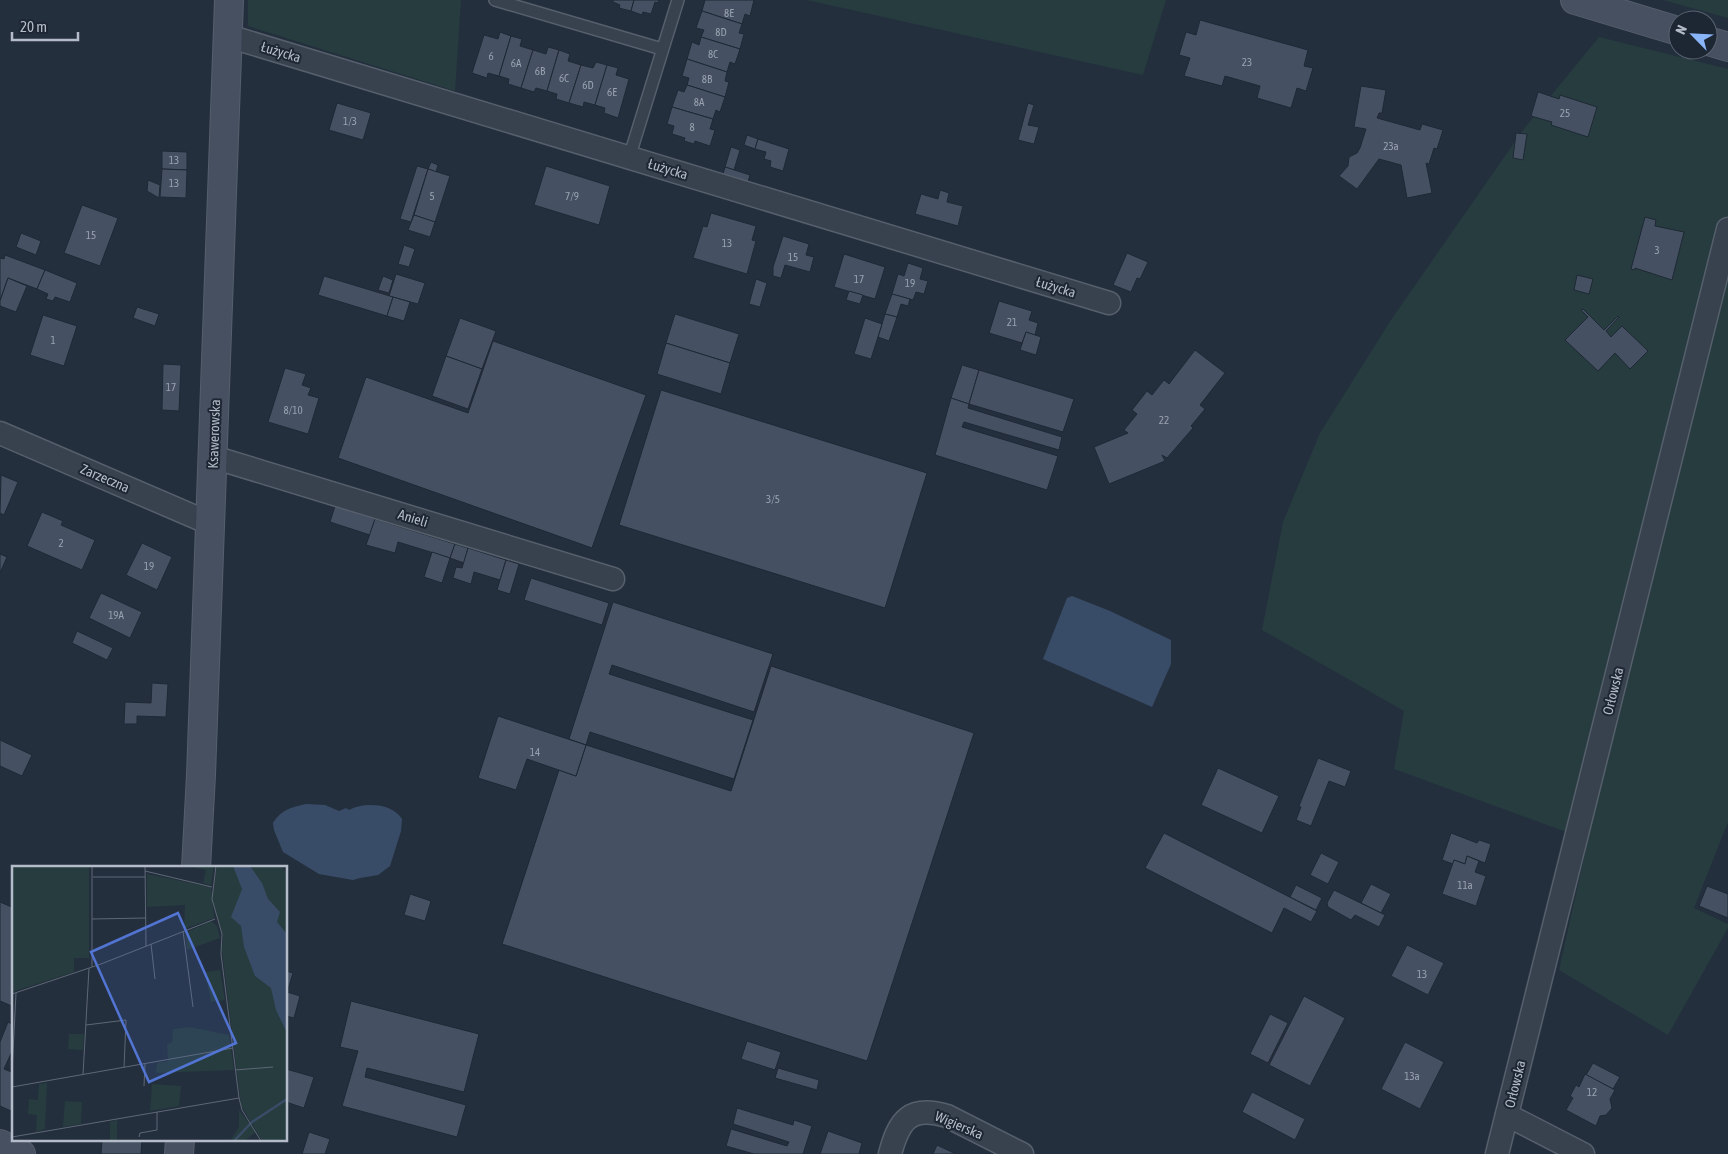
<svg xmlns="http://www.w3.org/2000/svg" width="1728" height="1154" viewBox="0 0 1728 1154" font-family="'Asap Condensed',sans-serif">
<rect width="100%" height="100%" fill="#242f3e"/>
<g fill="#263c3f">
<polygon points="248,0 461,0 455,91 248,26"/>
<polygon points="807,0 1166,0 1143,75"/>
<polygon points="1663,0 1728,0 1728,18"/>
<polygon points="1599,37 1728,69 1728,822 1694,908 1728,924 1728,928 1668,1035 1559,970 1588,840 1394,769 1404,711 1262,630 1283,522 1320,433 1391,320 1523,130"/>
</g>
<g fill="#394c67">
<polygon points="1072,596 1110,611 1171,640 1171,664 1152,707 1043,659 1067,598"/>
<path d="M306,804L325,805L339,811L346,808L349,810C364,802 392,803 402,819L401,831L390,866L378,875L360,878L353,880L319,874L283,852L274,830L273,823C281,810 291,807 306,804Z"/>
</g>
<g fill="#455162" stroke="#1f2835">
<polygon points="613,0 634,0 631,11 619,8 620,5 613,2"/>
<polygon points="634,0 659,0 658,3 655,2 651,14 643,12 642,15 631,11"/>
<polygon points="705,0 754,0 750,16 745,14 742,24 702,11"/>
<polygon points="702,11 742,24 739,33 744,34 740,49 701,37 704,30 696,28"/>
<polygon points="1200,20 1308,50 1304,66 1313,68 1306,91 1297,88 1291,108 1257,98 1260,86 1225,76 1222,86 1184,76 1190,58 1179,55 1186,32 1196,35"/>
<polygon points="500,32 511,36 499,76 488,73 487,78 472,73 484,35 498,39"/>
<polygon points="511,36 522,39 520,46 533,50 521,88 508,84 509,79 499,76"/>
<polygon points="701,37 740,49 735,64 730,62 727,72 687,59 692,42 699,45"/>
<polygon points="548,47 559,50 547,91 536,88 534,92 521,88 533,50 546,54"/>
<polygon points="559,50 570,54 568,61 581,65 569,103 556,99 557,94 547,91"/>
<polygon points="687,59 727,72 725,81 729,82 725,97 687,85 689,78 682,76"/>
<polygon points="596,62 607,65 595,105 584,102 583,107 569,103 581,65 593,68"/>
<polygon points="607,65 618,68 616,75 629,79 618,118 604,113 605,108 595,105"/>
<polygon points="687,85 725,97 720,112 716,110 713,119 672,107 678,90 684,92"/>
<polygon points="1361,86 1386,90 1382,113 1379,113 1377,118 1420,130 1422,124 1443,130 1437,149 1434,148 1429,164 1426,163 1432,193 1407,198 1401,165 1379,159 1357,189 1339,176 1348,166 1349,157 1357,153 1360,148 1366,129 1354,127"/>
<polygon points="1538,92 1559,99 1560,95 1597,107 1588,137 1551,125 1552,122 1531,116"/>
<polygon points="337,103 371,113 363,140 329,130"/>
<polygon points="1028,103 1034,105 1028,125 1039,127 1034,144 1018,140"/>
<polygon points="672,107 713,119 710,129 715,130 710,146 695,141 694,144 684,141 685,138 672,134 674,126 667,124"/>
<polygon points="1516,133 1527,134 1523,160 1513,158"/>
<polygon points="747,135 758,139 755,149 744,145"/>
<polygon points="758,139 789,149 783,171 770,167 771,161 764,159 766,152 755,149"/>
<polygon points="731,147 740,150 734,170 725,167"/>
<polygon points="162,151 187,152 187,170 162,169"/>
<polygon points="431,162 438,165 436,172 428,169"/>
<polygon points="417,166 428,169 411,222 400,219"/>
<polygon points="546,166 610,186 599,225 534,205"/>
<polygon points="725,167 750,175 748,182 723,174"/>
<polygon points="162,169 187,170 186,198 160,197"/>
<polygon points="428,169 450,176 435,222 414,215"/>
<polygon points="148,180 160,185 159,198 147,191"/>
<polygon points="940,190 949,193 947,202 963,206 958,226 915,214 921,194 938,199"/>
<polygon points="82,205 118,218 100,266 64,253"/>
<polygon points="711,213 756,226 752,240 756,241 747,274 693,258 703,226 707,227"/>
<polygon points="414,215 435,222 430,237 408,230"/>
<polygon points="1645,217 1656,220 1655,226 1684,232 1672,280 1635,268 1635,270 1631,269"/>
<polygon points="21,233 41,241 36,255 16,247"/>
<polygon points="783,236 809,244 806,255 814,257 810,272 785,265 781,278 773,276 773,267"/>
<polygon points="404,245 415,249 409,267 398,264"/>
<polygon points="1127,253 1148,262 1140,279 1137,278 1131,292 1113,285"/>
<polygon points="844,254 885,267 875,299 834,287"/>
<polygon points="5,255 45,270 37,289 8,278 0,301 0,258 4,259"/>
<polygon points="908,263 923,268 920,279 928,281 924,294 916,292 913,300 892,294 898,274 904,276"/>
<polygon points="45,270 77,283 70,302 55,297 53,301 46,299 48,294 37,289"/>
<polygon points="396,274 425,283 418,304 389,296"/>
<polygon points="1577,275 1593,279 1589,294 1574,290"/>
<polygon points="324,276 393,297 387,316 318,295"/>
<polygon points="383,276 393,280 389,293 378,290"/>
<polygon points="8,278 27,286 16,312 0,306 0,301"/>
<polygon points="756,279 767,283 760,307 749,304"/>
<polygon points="849,291 863,295 860,304 846,300"/>
<polygon points="892,294 910,299 908,306 901,304 897,317 885,314"/>
<polygon points="393,297 410,302 404,321 387,316"/>
<polygon points="999,301 1032,311 1029,320 1038,323 1035,335 1026,332 1022,343 989,333"/>
<polygon points="137,307 159,314 155,326 133,318"/>
<polygon points="1583,309 1604,330 1618,316 1619,317 1606,331 1611,337 1622,326 1648,351 1630,369 1615,353 1598,371 1565,340 1588,317 1581,310"/>
<polygon points="675,314 739,334 730,363 666,343"/>
<polygon points="885,314 897,317 889,341 878,337"/>
<polygon points="43,315 77,326 64,366 30,355"/>
<polygon points="460,318 496,331 482,369 446,356"/>
<polygon points="865,318 882,324 871,359 854,354"/>
<polygon points="1026,332 1041,337 1036,355 1020,350"/>
<polygon points="493,341 646,395 592,548 338,458 366,377 468,413"/>
<polygon points="666,343 730,363 721,394 657,374"/>
<polygon points="1195,350 1225,373 1200,405 1205,409 1191,426 1193,428 1167,458 1162,455 1165,461 1109,484 1094,447 1128,433 1124,430 1137,414 1132,410 1147,391 1152,395 1164,380 1169,384"/>
<polygon points="446,356 482,369 468,409 432,396"/>
<polygon points="163,364 181,365 179,411 162,410"/>
<polygon points="962,365 979,370 969,404 951,398"/>
<polygon points="285,368 306,374 302,385 311,388 308,395 319,398 308,434 268,422"/>
<polygon points="979,370 1074,399 1063,432 969,404"/>
<polygon points="661,390 927,473 885,608 619,525"/>
<polygon points="951,398 969,404 968,408 1062,437 1059,450 964,422 962,427 1058,456 1047,490 935,455"/>
<polygon points="1,475 18,482 4,515 0,513"/>
<polygon points="335,506 375,519 370,535 330,522"/>
<polygon points="42,512 63,521 61,525 95,540 82,570 27,546"/>
<polygon points="375,519 455,544 450,558 398,542 395,553 366,545"/>
<polygon points="142,543 172,557 157,590 126,575"/>
<polygon points="455,544 468,548 464,563 450,558"/>
<polygon points="468,548 506,560 500,580 474,572 471,584 453,578 456,567 462,568"/>
<polygon points="432,552 450,558 442,583 424,577"/>
<polygon points="0,554 7,557 0,573"/>
<polygon points="506,560 519,564 510,594 497,590"/>
<polygon points="531,578 609,603 602,625 524,600"/>
<polygon points="101,593 142,612 130,638 89,618"/>
<polygon points="613,602 773,654 754,712 612,665 609,674 753,720 734,779 590,732 586,745 569,739"/>
<polygon points="77,631 113,648 107,660 72,643"/>
<polygon points="771,666 974,733 867,1061 502,944 559,770 576,776 586,745 731,791"/>
<polygon points="152,683 168,684 166,717 137,716 137,724 124,724 125,702 151,703"/>
<polygon points="498,716 586,745 576,776 527,759 516,790 478,778"/>
<polygon points="0,740 32,755 22,776 0,766"/>
<polygon points="1318,758 1351,771 1345,787 1329,781 1311,826 1296,820 1301,807 1299,806"/>
<polygon points="1218,768 1279,796 1262,833 1201,805"/>
<polygon points="1164,833 1317,911 1311,922 1284,908 1272,933 1145,868"/>
<polygon points="1451,833 1477,843 1479,840 1491,844 1485,863 1467,856 1465,864 1454,860 1453,864 1442,860"/>
<polygon points="1321,853 1339,862 1328,884 1310,875"/>
<polygon points="1467,856 1479,861 1475,872 1486,876 1476,906 1442,894 1454,860 1465,864"/>
<polygon points="1371,884 1391,894 1381,913 1361,903"/>
<polygon points="1296,885 1322,898 1316,910 1290,897"/>
<polygon points="1707,886 1728,894 1728,918 1699,906"/>
<polygon points="1334,890 1385,915 1379,927 1355,915 1351,920 1328,907 1327,903"/>
<polygon points="410,894 431,901 425,921 404,915"/>
<polygon points="0,902 14,908 14,1007 0,1001"/>
<polygon points="1407,945 1444,963 1428,995 1391,976"/>
<polygon points="286,971 293,973 286,996"/>
<polygon points="287,992 300,996 294,1018 286,1016"/>
<polygon points="1304,996 1345,1018 1310,1086 1269,1065"/>
<polygon points="351,1001 479,1034 464,1092 367,1068 365,1077 466,1105 457,1137 342,1106 358,1051 340,1047"/>
<polygon points="1270,1014 1288,1023 1268,1063 1250,1054"/>
<polygon points="8,1022 14,1025 14,1047 4,1069 14,1073 14,1105 11,1111 0,1106 0,1042"/>
<polygon points="747,1041 781,1052 775,1070 741,1059"/>
<polygon points="1405,1042 1444,1062 1420,1109 1381,1089"/>
<polygon points="1593,1063 1620,1077 1613,1089 1586,1075"/>
<polygon points="778,1068 819,1080 817,1090 775,1078"/>
<polygon points="286,1069 314,1077 304,1108 286,1102"/>
<polygon points="1585,1074 1615,1090 1610,1099 1612,1108 1606,1115 1600,1116 1596,1126 1566,1110 1573,1098 1570,1096 1576,1085 1579,1087"/>
<polygon points="1252,1092 1305,1119 1295,1140 1242,1112"/>
<polygon points="737,1108 793,1125 794,1120 812,1126 803,1154 754,1154 726,1146 731,1129 787,1146 789,1142 733,1124"/>
<polygon points="828,1131 862,1143 859,1154 820,1154"/>
<polygon points="309,1132 330,1139 325,1154 302,1154"/>
<polygon points="102,1140 142,1140 141,1154 101,1154"/>
<polygon points="937,1145 956,1154 933,1154"/>
</g>
<g fill="none" stroke-linecap="round" stroke-linejoin="round">
<defs>
<g id="lane">
<polyline points="495,0 662,49"/>
<polyline points="629,158 678,0"/>
</g>
<g id="street">
<polyline points="228,36 1109,303"/>
<polyline points="0,433 209,523"/>
<polyline points="213,457 613,579"/>
<polyline points="1507,1115 1583,1154"/>
<path d="M890,1154C899,1120 910,1105 947,1116L1022,1154"/>
<polyline points="1497,1154 1728,229"/>
</g>
<g id="secondary">
<polyline points="1575,0 1678,31"/>
<polyline points="1708,41 1728,47"/>
<polyline points="196,868 201,775 229,0"/>
<polyline points="0,1144 21,1154"/>
<polyline points="179,1154 180,1140"/>
</g>
</defs>
<use href="#lane" stroke="#565f6c" stroke-width="14"/>
<use href="#street" stroke="#565f6c" stroke-width="25"/>
<use href="#secondary" stroke="#565f6c" stroke-width="30"/>
<use href="#lane" stroke="#38414e" stroke-width="11"/>
<use href="#street" stroke="#38414e" stroke-width="22"/>
<use href="#secondary" stroke="#465061" stroke-width="28"/>
</g>
<g text-anchor="middle" stroke-width="4" stroke-linejoin="round" paint-order="stroke">
<g font-size="11" fill="#98a1af">
<text x="729" y="17">8E</text>
<text x="721" y="36">8D</text>
<text x="713" y="58">8C</text>
<text x="491" y="60">6</text>
<text x="1247" y="66">23</text>
<text x="516" y="67">6A</text>
<text x="540" y="75">6B</text>
<text x="564" y="82">6C</text>
<text x="707" y="83">8B</text>
<text x="588" y="89">6D</text>
<text x="612" y="96">6E</text>
<text x="699" y="106">8A</text>
<text x="1565" y="117">25</text>
<text x="350" y="125">1/3</text>
<text x="692" y="131">8</text>
<text x="1391" y="150">23a</text>
<text x="174" y="164">13</text>
<text x="174" y="187">13</text>
<text x="432" y="200">5</text>
<text x="572" y="200">7/9</text>
<text x="91" y="239">15</text>
<text x="727" y="247">13</text>
<text x="1657" y="254">3</text>
<text x="793" y="261">15</text>
<text x="859" y="283">17</text>
<text x="910" y="287">19</text>
<text x="1012" y="326">21</text>
<text x="53" y="344">1</text>
<text x="171" y="391">17</text>
<text x="293" y="414">8/10</text>
<text x="1164" y="424">22</text>
<text x="773" y="503">3/5</text>
<text x="61" y="547">2</text>
<text x="149" y="570">19</text>
<text x="116" y="619">19A</text>
<text x="535" y="756">14</text>
<text x="1465" y="889">11a</text>
<text x="1422" y="978">13</text>
<text x="1412" y="1080">13a</text>
<text x="1592" y="1096">12</text>
</g>
<g font-size="14" fill="#b4bcc9" stroke="#1d2633">
<text transform="translate(281 52) rotate(17)" y="5">Łużycka</text>
<text transform="translate(668 169) rotate(17)" y="5">Łużycka</text>
<text transform="translate(1056 287) rotate(17)" y="5">Łużycka</text>
<text transform="translate(214 434) rotate(-88)" y="5">Ksawerowska</text>
<text transform="translate(105 478) rotate(23)" y="5">Zarzeczna</text>
<text transform="translate(413 518) rotate(17)" y="5">Anieli</text>
<text transform="translate(1613 691) rotate(-76)" y="5">Orłowska</text>
<text transform="translate(1515 1084) rotate(-76)" y="5">Orłowska</text>
<text transform="translate(959 1125) rotate(23)" y="5">Wigierska</text>
</g>
</g>
<g transform="translate(12 866)">
<rect width="275" height="275" fill="#242f3e"/>
<path d="M0,0H77V92H62V106L0,126ZM176,0H202L199,19L191,17L194,4ZM205,0H270L275,8V275H250L229,239L210,85L211,70L200,34ZM135,8L199,21L202,52L172,63L173,39L135,41ZM199,55L205,60L208,72L175,84L173,67ZM208,104L213,134L199,136L193,106ZM178,161L217,169L222,204L144,207L145,197L156,195L155,178L160,176L161,163ZM57,168H72L71,184L56,183ZM35,217L33,263L24,266L25,249L16,248L17,233L26,234L27,218ZM140,218L169,220L167,240L138,245ZM53,235L70,236L69,258L51,261ZM227,244L244,266L232,275H218L227,261ZM105,254V275H98V256Z" fill="#263c3f"/>
<path d="M221,0H238L250,17L256,33L268,46L265,56L275,68V167L264,144L259,122L243,110L232,81L229,60L219,51L230,23Z" fill="#394c67"/>
<path fill="none" stroke="#394c67" stroke-width="2.5" d="M222,275L240,256L275,233"/>
<path fill="none" stroke="#5e6776" stroke-width="1" d="M133,0L134,80M204,0L200,33L210,68L209,88L227,232L230,244L249,275M133,5L200,21M81,11H133M80,53L134,52M171,65L181,141M139,78L143,113M80,101V0M0,128L89,98L203,53M74,159L114,154L112,202M223,204L261,201M0,206L4,127M71,209L77,102M132,220L133,198M0,221L221,182M0,271L227,232M127,271L128,267L145,264V246"/>
<path fill="#5274d3" fill-opacity="0.15" stroke="#5274d3" stroke-width="2.5" d="M166,47L224,177L137,216L79,86Z"/>
<rect width="275" height="275" fill="none" stroke="#b4bcc9" stroke-width="2.5"/>
</g>
<g transform="translate(1693 35) rotate(294)"><circle r="24" fill="#1d2633" stroke="#59626f"/>
<path d="M0-4L9 19L0 12L-9 19Z" fill="#8ab4f8"/>
<text y="-8" font-size="14" font-weight="bold" text-anchor="middle" fill="#b4bcc9">N</text>
</g>
<path d="M12 32v8h66v-8" fill="none" stroke="#b4bcc9" stroke-width="2.5"/>
<text x="20" y="32" font-size="15" fill="#b4bcc9" stroke="#1d2633" stroke-width="4" paint-order="stroke">20 m</text>
</svg>
